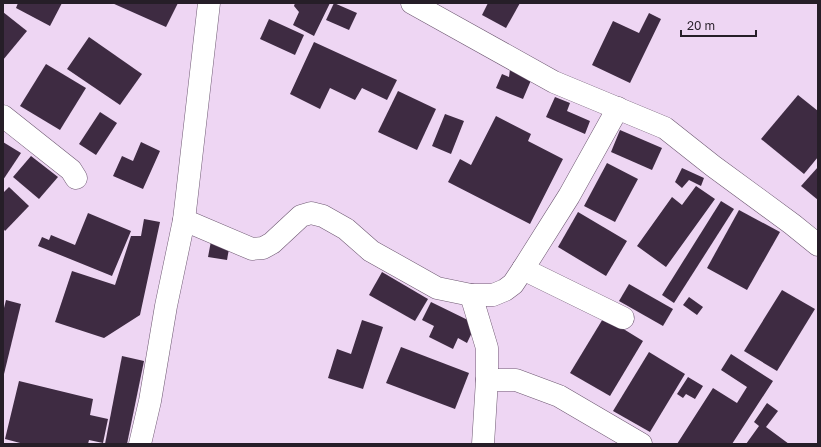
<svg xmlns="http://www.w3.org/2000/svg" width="821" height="447" viewBox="0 0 821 447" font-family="'Golos Text',sans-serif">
<rect width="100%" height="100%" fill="#eed6f3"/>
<g fill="#3e2b42">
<polygon points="18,3 62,3 50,26 16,8"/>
<polygon points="112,3 178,3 166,27"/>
<polygon points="295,3 330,3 314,36 293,25 299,12 294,6"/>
<polygon points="334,3 357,13 349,30 326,20"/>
<polygon points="488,3 520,3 506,28 482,15"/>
<polygon points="3,12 27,31 3,60"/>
<polygon points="649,13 661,19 630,83 592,65 613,21 639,33"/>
<polygon points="269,19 304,35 295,55 260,39"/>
<polygon points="89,37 142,74 120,105 67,69"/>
<polygon points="314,42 397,80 387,100 362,88 355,100 330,88 320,109 290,94"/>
<polygon points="46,64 86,88 60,130 20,106"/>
<polygon points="510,69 532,78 523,99 496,88 502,74 509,77"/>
<polygon points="398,91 436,109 417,150 378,132"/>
<polygon points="798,95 818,111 818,157 804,174 761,139"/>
<polygon points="555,97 570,103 567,111 590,121 585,134 546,117"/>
<polygon points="100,112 117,123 96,155 79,144"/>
<polygon points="445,114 464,121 451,154 432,146"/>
<polygon points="496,116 531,134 528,141 563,159 530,224 448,182 460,159 471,165"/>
<polygon points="620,130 662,148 652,170 611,152"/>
<polygon points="3,142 21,153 3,180"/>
<polygon points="141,142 160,151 143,189 113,176 122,156 133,161"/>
<polygon points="31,156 58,177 39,199 13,177"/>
<polygon points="607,163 638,179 615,222 584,206"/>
<polygon points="818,167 818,200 801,186"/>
<polygon points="682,168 704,178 701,186 689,180 682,188 675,182"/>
<polygon points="696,186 715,199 666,267 637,246 672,197 682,205"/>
<polygon points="9,187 29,206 5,231 3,228 3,193"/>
<polygon points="721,201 734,209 674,303 662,295"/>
<polygon points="739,210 780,232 747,290 707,268"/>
<polygon points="578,212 627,241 606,276 558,247"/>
<polygon points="88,213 131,231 112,276 38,246 42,237 49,240 51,235 75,245"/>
<polygon points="144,219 160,222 140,315 104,338 55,322 72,271 115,285 131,236 141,236"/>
<polygon points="211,241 230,243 227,260 208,257"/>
<polygon points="382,272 428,299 415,321 369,295"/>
<polygon points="629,284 673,309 663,326 619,301"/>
<polygon points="782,290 815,309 777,371 744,351"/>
<polygon points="689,297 703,307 697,315 683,305"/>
<polygon points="6,300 21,304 4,374 3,312"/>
<polygon points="431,302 476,324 467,343 458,338 453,349 429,337 434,326 422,320"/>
<polygon points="604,317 643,341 610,396 570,373"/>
<polygon points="362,320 383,327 363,389 328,378 337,349 351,354"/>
<polygon points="401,347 469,373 455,409 386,383"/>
<polygon points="649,352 685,374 650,432 613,411"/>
<polygon points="731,354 773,381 732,444 677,444 713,388 737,403 747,387 721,370"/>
<polygon points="122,356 144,361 127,444 105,444"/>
<polygon points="688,377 703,386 695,399 686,394 683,398 677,394"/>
<polygon points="19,381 93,399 90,415 108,419 103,443 89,440 88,444 24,444 5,439"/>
<polygon points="767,403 778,411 766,427 789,444 746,444 759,426 754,422"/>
</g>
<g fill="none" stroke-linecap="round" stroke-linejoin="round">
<defs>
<g id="minor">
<polyline points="412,3 554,82 665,128 713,166 792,224 818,245"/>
<polyline points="3,116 71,170 76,178"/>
<polyline points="184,220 252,249 263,248 272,243 301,216 311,213 323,216 346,229 371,251 437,288 471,295 493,295 505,290 513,284 523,269 569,196 618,108"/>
<polyline points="523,269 623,318"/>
<polyline points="471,295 487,348 487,380 483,444"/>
<polyline points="487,380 516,380 559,396 641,444"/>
<polyline points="140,444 150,401 166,306 184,220 209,3"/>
</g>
</defs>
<use href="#minor" stroke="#6e5972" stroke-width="23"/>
<use href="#minor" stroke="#fff" stroke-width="22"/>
</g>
<rect width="821" height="447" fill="none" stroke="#261e28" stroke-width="8"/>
<path d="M681 30v6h75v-6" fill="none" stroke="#261e28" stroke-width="2"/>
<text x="687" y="30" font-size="12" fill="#261e28" stroke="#eed6f3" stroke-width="3" paint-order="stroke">20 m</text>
</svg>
